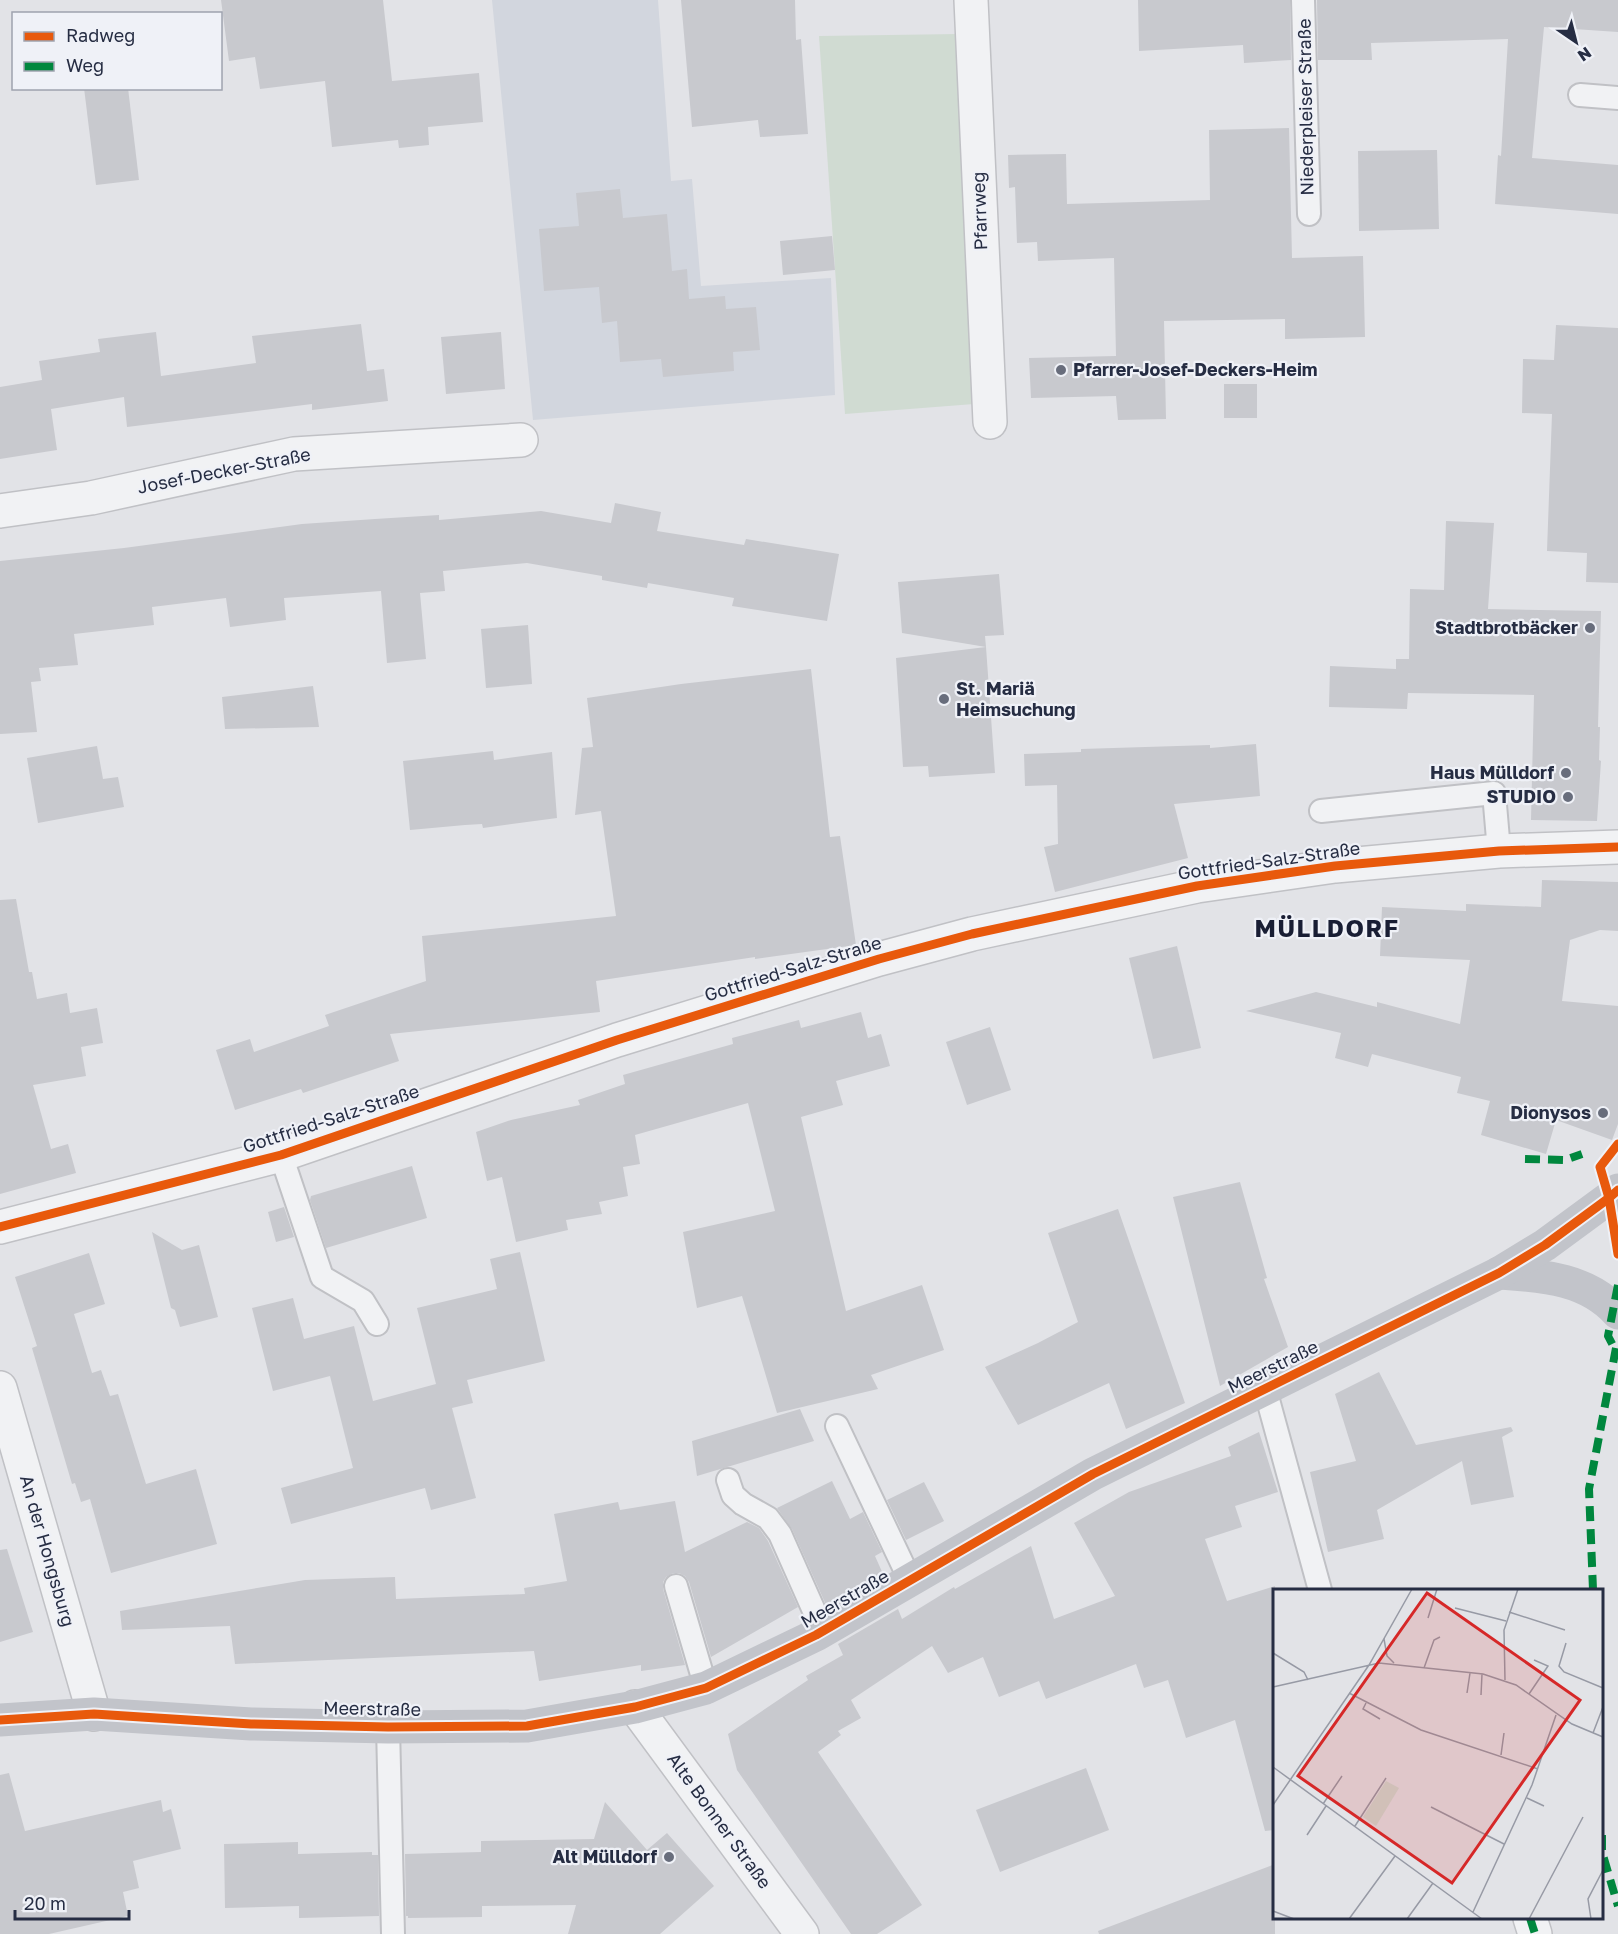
<svg xmlns="http://www.w3.org/2000/svg" width="1618" height="1934" viewBox="0 0 1618 1934" font-family="'Golos Text',sans-serif">
<rect width="100%" height="100%" fill="#e2e3e7"/>
<polygon fill="#d2d6de" points="492,0 658,0 671,181 692,179 701,286 831,278 835,395 533,420"/>
<polygon fill="#d0dbd2" points="958,34 974,404 845,414 819,36"/>
<g fill="#c8c9ce">
<polygon points="221,0 383,0 392,81 479,73 483,122 428,127 429,145 399,148 398,140 332,147 325,81 260,89 255,57 229,61"/>
<polygon points="681,0 795,0 796,40 801,39 808,134 760,137 758,120 692,127"/>
<polygon points="1138,0 1290,0 1291,60 1244,63 1243,45 1139,51"/>
<polygon points="1317,0 1618,0 1618,32 1544,27 1532,158 1618,165 1618,214 1495,204 1498,155 1501,156 1508,39 1371,43 1372,60 1318,60"/>
<polygon points="84,88 128,88 139,180 96,185"/>
<polygon points="1289,128 1292,258 1363,256 1365,337 1285,339 1285,319 1164,321 1166,419 1118,420 1116,396 1031,398 1029,358 1116,356 1114,258 1038,261 1037,242 1017,243 1015,187 1009,188 1008,155 1066,154 1067,204 1210,200 1209,130"/>
<polygon points="1437,150 1439,229 1359,231 1358,151"/>
<polygon points="620,189 623,218 667,214 672,271 687,269 689,299 725,296 726,309 756,307 760,350 733,352 734,371 663,377 661,359 620,362 617,321 602,323 599,287 544,291 539,229 579,226 576,193"/>
<polygon points="832,236 835,270 783,275 780,241"/>
<polygon points="361,324 367,371 384,369 388,401 312,410 312,404 127,427 124,397 51,409 57,450 0,459 0,387 42,380 39,361 100,352 98,339 156,332 161,376 256,363 252,336"/>
<polygon points="1556,325 1618,328 1618,583 1586,582 1587,553 1547,551 1552,414 1522,413 1523,359 1554,360"/>
<polygon points="501,332 505,389 446,394 441,337"/>
<rect x="1224" y="384" width="33" height="34"/>
<polygon points="615,503 661,512 657,531 744,545 746,539 839,554 827,621 732,606 734,598 648,583 647,588 602,580 602,576 527,563 443,571 445,591 420,593 426,659 387,663 381,591 284,598 286,620 230,627 226,598 152,607 154,625 74,634 78,665 39,668 41,681 31,682 37,732 0,734 0,561 124,548 302,524 375,519 439,515 439,520 541,511 611,523"/>
<polygon points="1446,521 1494,523 1488,609 1601,611 1598,727 1600,727 1599,760 1601,761 1597,821 1531,820 1534,695 1408,693 1407,709 1329,707 1330,666 1396,669 1396,659 1409,659 1410,589 1444,590"/>
<polygon points="999,574 1004,635 985,636 986,647 902,633 898,582"/>
<polygon points="528,625 532,684 486,688 481,629"/>
<polygon points="986,647 995,773 929,777 928,766 903,767 896,658"/>
<polygon points="811,669 830,837 840,836 856,945 755,959 755,957 596,981 600,1012 390,1034 399,1061 303,1093 301,1089 235,1110 216,1050 250,1039 254,1052 329,1026 325,1015 426,981 422,936 616,916 601,811 575,815 582,748 593,747 587,698 681,684"/>
<polygon points="313,686 319,727 225,729 222,697"/>
<polygon points="1256,744 1260,796 1174,804 1188,858 1055,892 1044,847 1058,844 1057,785 1025,786 1024,754 1081,752 1081,749 1210,745 1210,748"/>
<polygon points="97,746 103,779 118,777 124,807 38,823 27,758"/>
<polygon points="493,751 494,760 552,752 557,818 483,828 482,824 465,825 410,830 403,761"/>
<polygon points="1542,880 1618,882 1618,931 1600,930 1570,940 1562,1001 1618,1006 1618,1124 1612,1140 1556,1120 1546,1154 1481,1135 1490,1101 1457,1093 1461,1077 1372,1054 1368,1067 1335,1058 1341,1033 1246,1011 1316,992 1377,1007 1377,1002 1460,1024 1470,960 1380,956 1382,907 1466,911 1466,904 1541,907"/>
<polygon points="16,899 29,972 32,972 37,999 67,993 70,1013 97,1008 103,1043 81,1047 86,1076 33,1085 51,1149 68,1144 76,1173 0,1194 0,900"/>
<polygon points="1177,946 1201,1048 1153,1059 1129,958"/>
<polygon points="861,1012 868,1038 881,1034 890,1066 836,1081 843,1105 801,1117 846,1311 922,1285 944,1350 871,1375 878,1389 777,1413 742,1296 697,1308 683,1232 775,1211 748,1103 635,1135 640,1164 623,1167 628,1196 599,1202 602,1214 566,1220 568,1230 516,1242 502,1177 487,1181 476,1132 511,1120 580,1105 578,1100 625,1084 623,1075 733,1044 732,1038 799,1020 801,1028"/>
<polygon points="990,1027 1011,1090 967,1105 946,1042"/>
<polygon points="412,1166 427,1218 326,1248 310,1200 311,1196"/>
<polygon points="1240,1182 1267,1278 1264,1279 1288,1347 1220,1386 1173,1197"/>
<polygon points="284,1207 294,1237 276,1242 268,1212"/>
<polygon points="1118,1209 1185,1403 1126,1429 1109,1383 1018,1425 985,1367 1038,1343 1078,1322 1048,1233"/>
<polygon points="152,1232 182,1250 199,1245 218,1317 180,1327 175,1310 171,1308"/>
<polygon points="520,1252 545,1361 467,1380 473,1403 452,1408 476,1498 431,1510 425,1488 291,1524 281,1488 353,1468 330,1376 273,1391 252,1308 293,1298 304,1339 354,1326 373,1401 436,1384 417,1308 497,1289 490,1259"/>
<polygon points="89,1253 105,1304 74,1314 92,1373 101,1370 110,1396 118,1394 146,1484 196,1469 217,1544 111,1573 90,1499 81,1502 75,1483 72,1484 32,1348 37,1346 15,1277"/>
<polygon points="1379,1372 1416,1445 1511,1427 1513,1431 1502,1437 1514,1497 1471,1505 1462,1461 1377,1510 1384,1539 1328,1552 1310,1472 1356,1461 1335,1394"/>
<polygon points="800,1409 814,1441 697,1476 692,1441"/>
<polygon points="1259,1432 1278,1492 1235,1506 1242,1527 1205,1539 1227,1601 1275,1586 1275,1830 1265,1831 1235,1720 1186,1738 1168,1680 1144,1688 1136,1664 1046,1699 1039,1681 999,1697 983,1657 948,1673 932,1646 851,1700 861,1718 838,1731 841,1735 818,1752 922,1905 877,1934 851,1934 737,1770 728,1734 808,1680 806,1676 843,1655 838,1644 898,1609 902,1619 954,1587 955,1589 1031,1546 1054,1619 1115,1596 1074,1523 1129,1492 1231,1456 1228,1447"/>
<polygon points="832,1481 850,1519 863,1512 882,1552 875,1556 883,1574 827,1607 792,1529 777,1508"/>
<polygon points="924,1482 944,1521 906,1540 887,1500"/>
<polygon points="675,1501 685,1552 747,1522 759,1528 768,1541 798,1607 711,1657 689,1582 685,1576 679,1573 673,1573 666,1577 663,1582 663,1589 685,1665 641,1671 641,1665 539,1681 534,1651 235,1664 230,1626 122,1630 120,1611 305,1580 395,1577 396,1599 525,1594 524,1588 567,1581 554,1514 618,1502 620,1510"/>
<polygon points="7,1549 33,1632 0,1642 0,1550"/>
<polygon points="1086,1768 1109,1830 1000,1872 976,1810"/>
<polygon points="9,1773 25,1831 161,1800 163,1812 171,1809 181,1849 133,1861 139,1888 123,1892 128,1916 49,1934 0,1934 0,1775"/>
<polygon points="605,1802 647,1850 667,1833 714,1886 660,1934 568,1934 576,1905 482,1906 482,1917 408,1918 408,1916 406,1916 405,1854 481,1852 481,1841 594,1839"/>
<polygon points="298,1842 298,1854 372,1852 372,1855 378,1855 379,1916 299,1918 299,1906 225,1908 224,1844"/>
<polygon points="1275,1864 1275,1934 1099,1934 1098,1931"/>
</g>
<g fill="none" stroke-linecap="round" stroke-linejoin="round">
<defs>
<g id="lane">
<polyline points="1303,0 1309,214"/>
<polyline points="1580,95 1618,98"/>
<polyline points="1321,811 1494,793 1499,851"/>
<polyline points="281,1155 322,1277 363,1301 377,1324"/>
<polyline points="1265,1389 1320,1590"/>
<polyline points="837,1426 910,1580"/>
<polyline points="728,1480 733,1495 743,1504 768,1518 780,1534 823,1631"/>
<polyline points="676,1586 706,1688"/>
<polyline points="388,1727 393,1934"/>
</g>
<g id="street">
<polyline points="971,0 990,422"/>
<polyline points="0,511 91,498 294,454 521,440"/>
<polyline points="0,1227 281,1155 617,1040 879,959 972,934 1197,886 1335,866 1499,851 1618,847"/>
<polyline points="0,1388 94,1714"/>
<polyline points="635,1707 802,1934"/>
<polyline points="1530,1918 1535,1934"/>
</g>
</defs>
<use href="#lane" stroke="#c0c1c5" stroke-width="26"/>
<use href="#street" stroke="#c0c1c5" stroke-width="36"/>
<use href="#lane" stroke="#f1f2f4" stroke-width="22"/>
<use href="#street" stroke="#f1f2f4" stroke-width="33"/>
<g stroke="#c2c4ca" stroke-width="33">
<path d="M1499,1273C1542,1276 1587,1278 1618,1313"/>
<polyline points="0,1720 94,1714 251,1724 388,1727 527,1726 635,1707 706,1688 816,1635 1093,1474 1499,1273 1545,1245 1609,1198 1618,1190"/>
</g>
<g stroke="#00873e" stroke-width="8" stroke-dasharray="15 8" stroke-linecap="butt">
<polyline points="1525,1159 1565,1160 1582,1154"/>
<polyline points="1618,1285 1608,1336 1618,1355"/>
<polyline points="1593,1590 1589,1489 1616,1348"/>
<polyline points="1602,1835 1602,1852 1618,1906"/>
<polyline points="1530,1918 1535,1934"/>
</g>
<defs>
<g id="cycleway">
<polyline points="1618,1144 1600,1167 1609,1198 1618,1254"/>
<polyline points="0,1227 281,1155 617,1040 879,959 972,934 1197,886 1335,866 1499,851 1618,847"/>
<polyline points="0,1720 94,1714 251,1724 388,1727 527,1726 635,1707 706,1688 816,1635 1093,1474 1499,1273 1545,1245 1609,1198 1618,1190"/>
</g>
</defs>
<use href="#cycleway" stroke="#eff1f7" stroke-width="13"/>
<use href="#cycleway" stroke="#e8590c" stroke-width="9"/>
</g>
<g fill="#686d7c" stroke="#eff1f7" stroke-width="2">
<circle cx="1061" cy="370" r="6"/>
<circle cx="1590" cy="628" r="6"/>
<circle cx="944" cy="699" r="6"/>
<circle cx="1566" cy="773" r="6"/>
<circle cx="1568" cy="797" r="6"/>
<circle cx="1603" cy="1113" r="6"/>
<circle cx="669" cy="1857" r="6"/>
</g>
<g text-anchor="middle" stroke-width="4.5" stroke-linejoin="round" paint-order="stroke">
<g font-size="18" fill="#262d43" stroke="#eff1f7">
<text transform="translate(1306 107) rotate(-91)" y="6">Niederpleiser Straße</text>
<text transform="translate(980 211) rotate(-92)" y="6">Pfarrweg</text>
<text transform="translate(224 471) rotate(-11)" y="6">Josef-Decker-Straße</text>
<text transform="translate(1269 861) rotate(-8)" y="6">Gottfried-Salz-Straße</text>
<text transform="translate(793 969) rotate(-17)" y="6">Gottfried-Salz-Straße</text>
<text transform="translate(331 1119) rotate(-18)" y="6">Gottfried-Salz-Straße</text>
<text transform="translate(1273 1367) rotate(-26)" y="6">Meerstraße</text>
<text transform="translate(47 1551) rotate(74)" y="6">An der Hongsburg</text>
<text transform="translate(845 1599) rotate(-30)" y="6">Meerstraße</text>
<text transform="translate(372 1709) rotate(1)" y="6">Meerstraße</text>
<text transform="translate(719 1821) rotate(54)" y="6">Alte Bonner Straße</text>
</g>
<g font-size="18" font-weight="bold" fill="#262d43" stroke="#eff1f7" text-anchor="end">
<text x="1073" y="376" text-anchor="start">Pfarrer-Josef-Deckers-Heim</text>
<text x="1578" y="634">Stadtbrotbäcker</text>
<text x="956" y="695" text-anchor="start">St. Mariä<tspan x="956" dy="21">Heimsuchung</tspan></text>
<text x="1554" y="779">Haus Mülldorf</text>
<text x="1556" y="803">STUDIO</text>
<text x="1591" y="1119">Dionysos</text>
<text x="657" y="1863">Alt Mülldorf</text>
</g>
<g font-size="24" font-weight="bold" letter-spacing="1.5" fill="#191e34" stroke="#eff1f7">
<text x="1327" y="937">MÜLLDORF</text>
</g>
</g>
<g transform="translate(1273 1589)">
<rect width="330" height="330" fill="#e2e3e7"/>
<path d="M113,192L126,199L103,237L90,228Z" fill="#d0dbd2"/>
<path fill="none" stroke="#979aa5" stroke-width="1.5" d="M182,19L233,32M236,23L292,41M155,29L164,0M111,50L114,67L121,74M293,54L286,77L291,83L330,99M0,64L31,83L35,91M151,79L161,51L167,48M232,91L231,41L245,0M0,98L106,74L210,85L243,96L299,135L330,148M76,104L148,141L265,180M194,104L197,84M256,105L275,77L261,71M208,106L209,85M93,114L90,120L107,130M320,144L330,118M228,166L231,144M0,178L209,330M254,209L271,217M50,215L69,187M0,216L96,76L139,0M158,218L231,255M82,237L113,189M34,246L53,217M0,322L21,330M200,323L259,196L283,126M76,330L122,267M134,330L160,294M256,330L310,228M318,330L315,310L330,281"/>
<path fill="#d62828" fill-opacity="0.15" stroke="#d62828" stroke-width="3" d="M154,4L307,111L179,294L25,187Z"/>
<rect width="330" height="330" fill="none" stroke="#262d43" stroke-width="3"/>
</g>
<rect x="12" y="12" width="210" height="78" fill="#eff1f7" stroke="#9fa3af" stroke-width="1.5"/>
<rect x="24" y="32" width="30" height="9" fill="#e8590c" stroke="#9fa3af" stroke-width="1.5"/>
<text x="66" y="42" font-size="18" fill="#262d43">Radweg</text>
<rect x="24" y="62" width="30" height="9" fill="#00873e" stroke="#9fa3af" stroke-width="1.5"/>
<text x="66" y="72" font-size="18" fill="#262d43">Weg</text>
<g transform="translate(1576 42) rotate(145)" stroke="#eff1f7" stroke-width="4.5" paint-order="stroke">
<path d="M0-4.5L10 22L0 15L-10 22Z" fill="#262d43"/>
<text y="-9" font-size="16" font-weight="bold" text-anchor="middle" fill="#262d43">N</text>
</g>
<path d="M15 1910v9h114v-9" fill="none" stroke="#262d43" stroke-width="3"/>
<text x="24" y="1910" font-size="18" fill="#262d43" stroke="#eff1f7" stroke-width="4.5" paint-order="stroke">20 m</text>
</svg>
